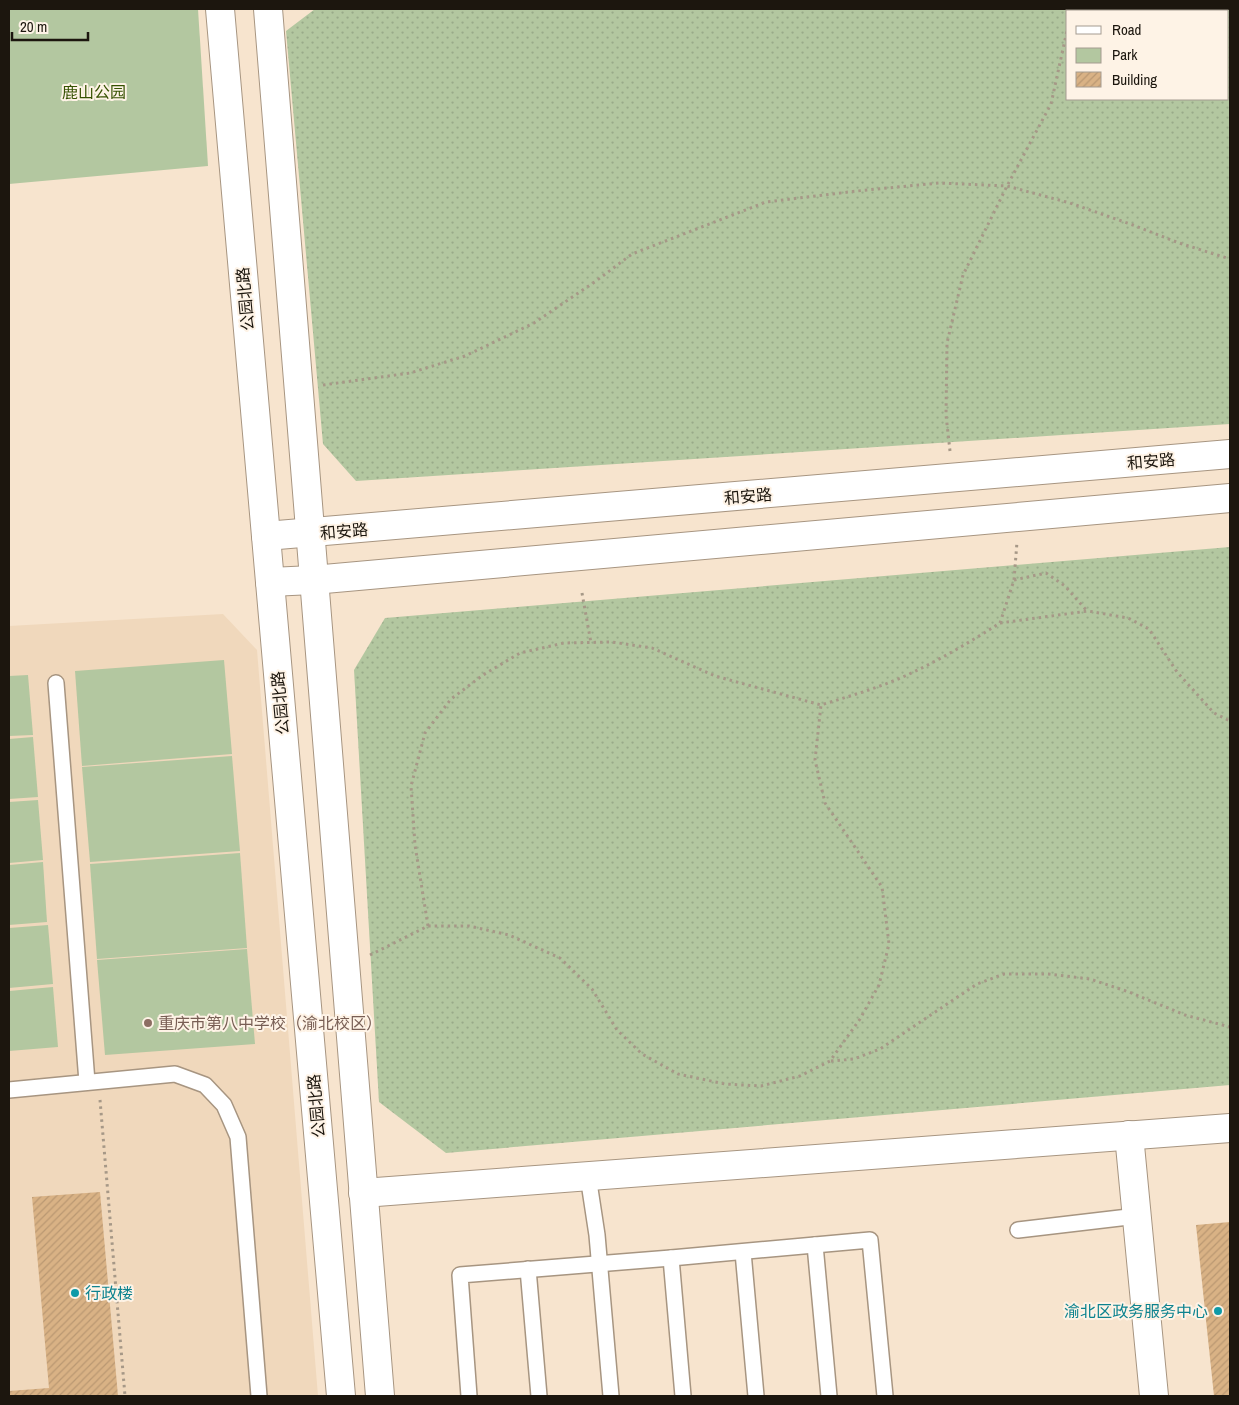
<svg xmlns="http://www.w3.org/2000/svg" width="1239" height="1405" viewBox="0 0 1239 1405" font-family="'Archivo Narrow','Noto Sans SC',sans-serif">
<defs>
<pattern id="grass-dots" width="8" height="8" patternUnits="userSpaceOnUse" patternTransform="scale(1.25)"><rect width="8" height="8" fill="#b3c7a0"/><path d="M2 2h.1M6 6h.1" fill="none" stroke="#99aa89" stroke-width="1.8" stroke-linecap="round"/></pattern>
<pattern id="building-hatch" width="6" height="6" patternUnits="userSpaceOnUse" patternTransform="scale(1.25)"><rect width="6" height="6" fill="#d9b285"/><path d="M-1 1l2-2M0 6l6-6M5 7l2-2" fill="none" stroke="#ba9872"/></pattern>
</defs>
<rect width="100%" height="100%" fill="#f7e4ce"/>
<polygon fill="#f0d8bc" points="223,614 257,650 318,1396 9,1396 9,626"/>
<g fill="url(#grass-dots)" fill-rule="evenodd">
<path d="M315,9H1230V424L356,481L323,444L286,31ZM1068,11H1228V99H1068Z"/>
<polygon points="1230,547 1230,1085 446,1153 379,1102 354,670 385,618"/>
</g>
<g fill="#b3c7a0">
<polygon points="9,9 198,9 208,166 9,184"/>
<polygon points="224,660 232,754 82,766 75,671"/>
<polygon points="28,675 33,735 9,736 9,676"/>
<polygon points="33,737 38,797 9,799 9,739"/>
<polygon points="232,756 240,851 90,862 82,767"/>
<polygon points="38,800 43,860 9,863 9,802"/>
<polygon points="240,853 247,948 97,959 90,864"/>
<polygon points="43,862 47,922 9,925 9,865"/>
<polygon points="48,925 53,984 9,988 9,928"/>
<polygon points="247,949 255,1044 105,1055 97,960"/>
<polygon points="53,987 58,1047 9,1051 9,991"/>
</g>
<g fill="url(#building-hatch)">
<polygon points="100,1192 118,1396 9,1396 9,1391 49,1388 32,1197"/>
<polygon points="1230,1222 1230,1396 1214,1396 1196,1225"/>
</g>
<g fill="none" stroke-linecap="round" stroke-linejoin="round">
<defs>
<g id="lane">
<polyline points="56,683 87,1082"/>
<polyline points="9,1090 175,1074 205,1085 224,1105 238,1137 259,1396"/>
<polyline points="588,1176 597,1235 611,1396"/>
<polyline points="1018,1230 1137,1216"/>
<polyline points="815,1245 829,1396"/>
<polyline points="743,1252 756,1396"/>
<polyline points="671,1258 683,1396"/>
<polyline points="528,1269 539,1396"/>
<polyline points="469,1396 460,1275 671,1258 870,1240 885,1396"/>
</g>
<g id="secondary">
<polyline points="220,9 341,1396"/>
<polyline points="268,9 380,1396"/>
<polyline points="266,536 1230,454"/>
<polyline points="270,582 313,580 1230,498"/>
<polyline points="1129,1135 1154,1396"/>
<polyline points="363,1193 1230,1128"/>
</g>
</defs>
<use href="#lane" stroke="#a79581" stroke-width="18"/>
<use href="#secondary" stroke="#a79581" stroke-width="30"/>
<g stroke="#a69887" stroke-width="3" stroke-dasharray="2.5 4" stroke-linecap="butt">
<polyline points="1071,11 1072,9"/>
<polyline points="323,385 410,373 465,356 534,323 596,281 632,254 766,202 857,191 939,183 1007,186 1070,203 1133,225 1179,243 1230,259"/>
<polyline points="950,451 946,415 947,343 963,275 1007,186 1051,104 1068,26"/>
<polyline points="1014,580 1046,573 1065,586 1087,611"/>
<polyline points="582,593 591,643"/>
<polyline points="1000,623 1088,611 1128,618 1149,629 1177,672 1214,713 1230,721"/>
<polyline points="428,926 415,845 411,786 425,733 451,699 483,675 520,653 564,643 612,642 652,648 715,676 821,705"/>
<path d="M370,955L428,926H469L509,935L560,958L592,989L617,1030L642,1054L678,1074L725,1084L761,1086L800,1076L830,1061L860,1019L879,985L889,944L882,887L825,803L815,760L821,705C850,696 878,688 905,676C938,661 970,642 1000,623L1014,580L1017,542"/>
<polyline points="831,1061 854,1059 880,1049 977,984 1004,974 1048,974 1090,979 1129,992 1185,1015 1230,1027"/>
<polyline points="100,1100 125,1396"/>
</g>
<use href="#lane" stroke="#fff" stroke-width="15"/>
<use href="#secondary" stroke="#fff" stroke-width="28"/>
</g>
<circle fill="#8d6e63" stroke="#fef3e6" stroke-width="2" cx="148" cy="1023" r="5"/>
<g fill="#0f9aa8" stroke="#fef3e6" stroke-width="2">
<circle cx="75" cy="1293" r="5"/>
<circle cx="1218" cy="1311" r="5"/>
</g>
<g text-anchor="middle" stroke-width="4" stroke-linejoin="round" paint-order="stroke">
<g font-size="16" fill="#365202" stroke="#fef3e6">
<text x="94" y="98">鹿山公园</text>
</g>
<g font-size="16" fill="#1c160e" stroke="#fef3e6">
<text transform="translate(245 299) rotate(-95)" y="6">公园北路</text>
<text transform="translate(1151 461) rotate(-5)" y="6">和安路</text>
<text transform="translate(748 496) rotate(-5)" y="6">和安路</text>
<text transform="translate(344 531) rotate(-5)" y="6">和安路</text>
<text transform="translate(280 703) rotate(-95)" y="6">公园北路</text>
<text transform="translate(316 1106) rotate(-95)" y="6">公园北路</text>
</g>
<g font-size="16" fill="#785e54" stroke="#fef3e6" text-anchor="start">
<text x="158" y="1029">重庆市第八中学校（渝北校区）</text>
</g>
<g font-size="16" fill="#0d838f" stroke="#fef3e6" text-anchor="start">
<text x="85" y="1299">行政楼</text>
<text x="1208" y="1317" text-anchor="end">渝北区政务服务中心</text>
</g>
</g>
<rect width="1239" height="1405" fill="none" stroke="#1c160e" stroke-width="20"/>
<rect x="1066" y="10" width="162" height="90" fill="#fef3e6" stroke="#a49b90"/>
<rect x="1076" y="26" width="25" height="8" fill="#ffffff" stroke="#a49b90"/>
<text x="1112" y="35" font-size="15" fill="#1c160e">Road</text>
<rect x="1076" y="48" width="25" height="15" fill="#b3c7a0" stroke="#a49b90"/>
<text x="1112" y="60" font-size="15" fill="#1c160e">Park</text>
<rect x="1076" y="72" width="25" height="15" fill="url(#building-hatch)" stroke="#a49b90"/>
<text x="1112" y="85" font-size="15" fill="#1c160e">Building</text>
<path d="M12 32v8h76v-8" fill="none" stroke="#1c160e" stroke-width="2.5"/>
<text x="20" y="32" font-size="15" fill="#1c160e" stroke="#fef3e6" stroke-width="4" paint-order="stroke">20 m</text>
</svg>
